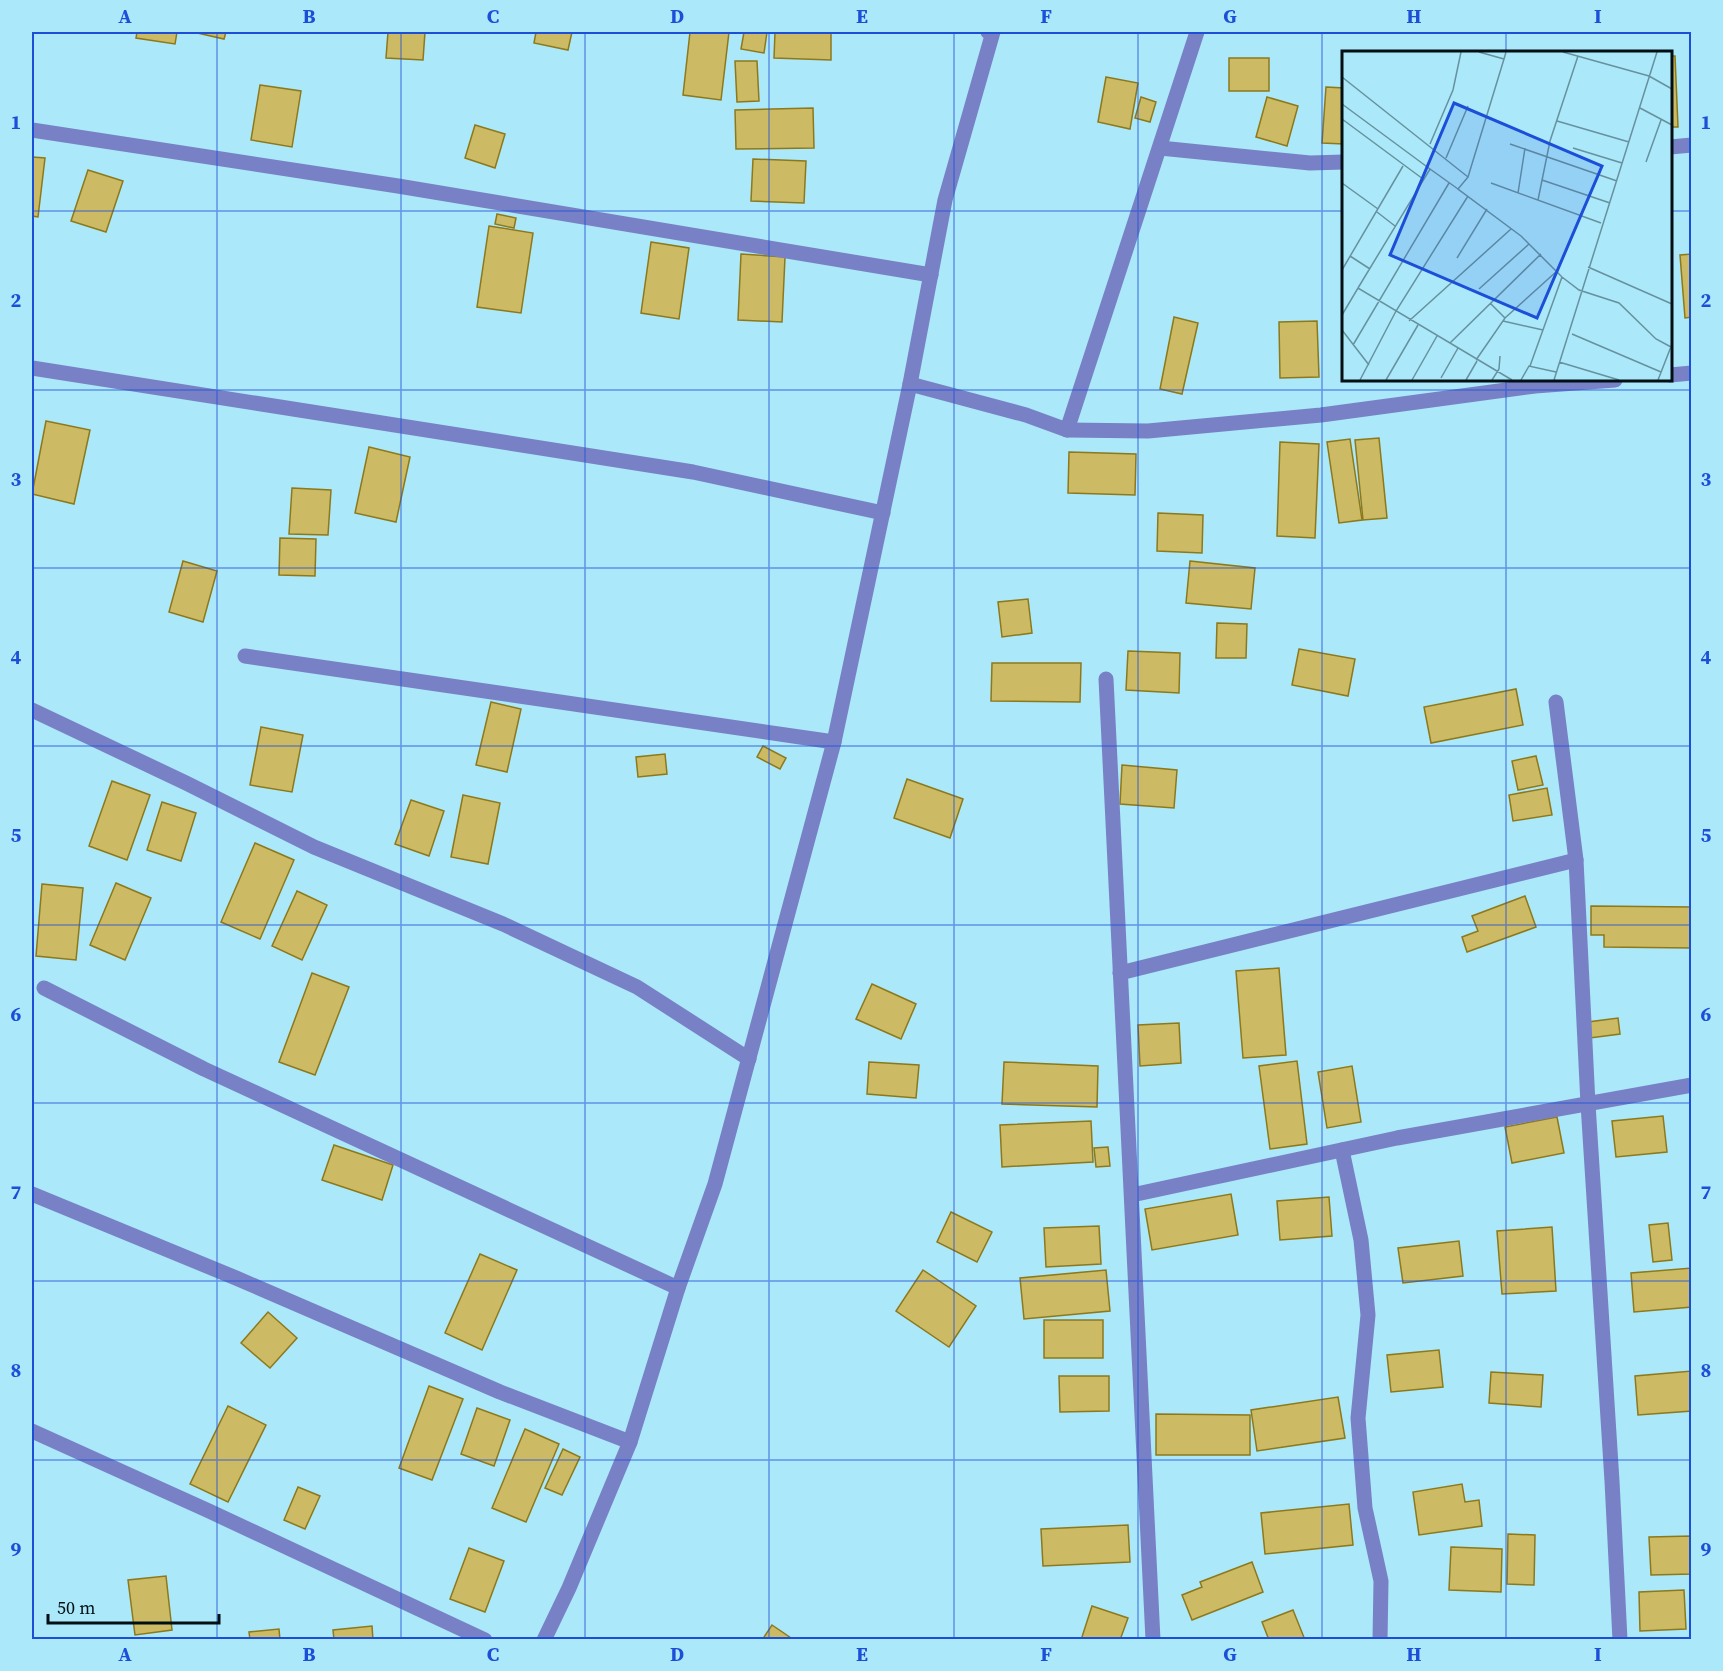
<svg xmlns="http://www.w3.org/2000/svg" width="1723" height="1671" viewBox="0 0 1723 1671" font-family="'Source Serif 4',serif">
<rect width="100%" height="100%" fill="#abe8f9"/>
<g fill="#cdba64" stroke="#8c791b" stroke-width="1.5">
<polygon points="137,32 177,32 175,44 136,38"/>
<polygon points="193,32 226,32 224,39"/>
<polygon points="388,32 425,32 423,60 386,58"/>
<polygon points="536,32 572,32 568,50 534,43"/>
<polygon points="690,32 729,32 721,100 683,95"/>
<polygon points="744,32 767,32 764,53 741,49"/>
<polygon points="775,32 831,32 831,60 774,58"/>
<polygon points="1670,56 1675,56 1678,127 1670,127"/>
<rect x="1229" y="58" width="40" height="33"/>
<polygon points="735,61 757,61 759,101 737,102"/>
<polygon points="1106,77 1138,83 1130,129 1098,122"/>
<polygon points="260,85 301,91 292,147 251,140"/>
<polygon points="1326,87 1344,88 1344,144 1322,143"/>
<polygon points="1141,97 1156,102 1150,122 1135,118"/>
<polygon points="1267,97 1298,106 1287,146 1256,137"/>
<polygon points="813,108 814,148 736,149 735,110"/>
<polygon points="475,125 505,134 495,168 465,158"/>
<polygon points="32,157 45,158 38,217 32,216"/>
<polygon points="753,159 806,161 804,203 751,201"/>
<polygon points="88,170 123,181 106,232 71,221"/>
<polygon points="497,214 516,218 514,228 495,224"/>
<polygon points="489,226 533,233 521,313 477,307"/>
<polygon points="651,242 689,248 679,319 641,313"/>
<polygon points="741,254 785,257 782,322 738,320"/>
<polygon points="1692,254 1692,317 1685,318 1680,255"/>
<polygon points="1174,317 1198,323 1182,394 1160,389"/>
<polygon points="1317,321 1319,377 1280,378 1279,322"/>
<polygon points="46,421 90,430 74,504 32,494"/>
<polygon points="1379,438 1387,518 1363,520 1355,440"/>
<polygon points="1350,439 1362,520 1339,523 1327,442"/>
<polygon points="1280,442 1319,444 1315,538 1277,536"/>
<polygon points="369,447 410,457 396,522 355,513"/>
<polygon points="1069,452 1136,454 1135,495 1068,493"/>
<polygon points="292,488 331,490 328,535 289,534"/>
<polygon points="1158,513 1203,515 1202,553 1157,551"/>
<polygon points="280,538 316,539 315,576 279,575"/>
<polygon points="183,561 217,571 203,622 169,612"/>
<polygon points="1190,561 1255,568 1251,609 1186,603"/>
<polygon points="1028,599 1032,633 1002,637 998,602"/>
<polygon points="1217,623 1247,624 1246,658 1216,658"/>
<polygon points="1299,649 1355,659 1348,696 1292,685"/>
<polygon points="1128,651 1180,653 1179,693 1126,690"/>
<polygon points="992,663 1081,663 1080,702 991,701"/>
<polygon points="1516,689 1523,725 1431,743 1424,707"/>
<polygon points="491,702 521,709 507,772 476,765"/>
<polygon points="261,727 303,735 292,792 250,785"/>
<polygon points="763,746 786,758 780,769 757,757"/>
<polygon points="665,754 667,774 638,777 636,757"/>
<polygon points="1536,756 1543,785 1518,790 1512,761"/>
<polygon points="1122,765 1177,770 1174,808 1120,804"/>
<polygon points="907,779 963,799 950,838 894,818"/>
<polygon points="112,781 150,795 127,860 89,846"/>
<polygon points="1547,788 1552,815 1513,821 1509,795"/>
<polygon points="463,795 500,803 488,864 451,857"/>
<polygon points="411,800 444,811 429,856 395,844"/>
<polygon points="162,802 196,813 181,861 147,850"/>
<polygon points="255,843 294,860 260,939 221,922"/>
<polygon points="116,883 151,898 125,960 90,945"/>
<polygon points="42,884 83,888 76,960 36,956"/>
<polygon points="297,891 327,905 302,960 272,946"/>
<polygon points="1525,896 1536,927 1467,952 1462,937 1478,931 1472,916"/>
<polygon points="1591,906 1692,907 1692,948 1604,947 1604,935 1591,935"/>
<polygon points="1279,968 1286,1055 1243,1058 1236,971"/>
<polygon points="312,973 349,987 315,1075 279,1062"/>
<polygon points="872,984 916,1004 901,1039 856,1019"/>
<polygon points="1618,1018 1620,1034 1590,1038 1588,1022"/>
<polygon points="1179,1023 1181,1063 1140,1066 1138,1025"/>
<polygon points="1297,1061 1307,1144 1270,1149 1259,1066"/>
<polygon points="869,1062 919,1065 916,1098 867,1094"/>
<polygon points="1004,1062 1098,1066 1097,1107 1002,1104"/>
<polygon points="1352,1066 1361,1122 1327,1128 1318,1072"/>
<polygon points="1663,1116 1667,1152 1616,1157 1612,1121"/>
<polygon points="1557,1117 1564,1153 1512,1163 1505,1127"/>
<polygon points="1091,1121 1093,1162 1002,1167 1000,1125"/>
<polygon points="334,1145 393,1165 382,1200 322,1180"/>
<polygon points="1108,1147 1110,1166 1096,1167 1094,1148"/>
<polygon points="1231,1194 1238,1235 1152,1250 1145,1209"/>
<polygon points="1329,1197 1332,1236 1280,1240 1277,1201"/>
<polygon points="951,1212 992,1232 977,1262 937,1242"/>
<polygon points="1668,1223 1672,1260 1653,1262 1649,1225"/>
<polygon points="1099,1226 1101,1264 1046,1267 1044,1228"/>
<polygon points="1552,1227 1556,1291 1502,1294 1497,1231"/>
<polygon points="1459,1241 1463,1276 1403,1283 1398,1248"/>
<polygon points="480,1254 517,1270 482,1350 445,1333"/>
<polygon points="1692,1268 1692,1307 1634,1312 1631,1273"/>
<polygon points="923,1270 976,1306 949,1347 896,1311"/>
<polygon points="1106,1270 1110,1311 1024,1319 1020,1278"/>
<polygon points="268,1312 297,1338 270,1368 241,1343"/>
<rect x="1044" y="1320" width="59" height="38"/>
<polygon points="1439,1350 1443,1387 1391,1392 1387,1355"/>
<polygon points="1692,1371 1692,1411 1638,1415 1635,1376"/>
<polygon points="1491,1372 1543,1375 1541,1407 1489,1403"/>
<polygon points="1059,1376 1109,1376 1109,1411 1060,1412"/>
<polygon points="429,1386 463,1399 432,1480 399,1468"/>
<polygon points="1338,1397 1345,1438 1257,1451 1251,1410"/>
<polygon points="228,1406 266,1425 228,1502 190,1484"/>
<polygon points="477,1408 510,1420 494,1466 461,1454"/>
<polygon points="1156,1414 1250,1415 1250,1455 1156,1455"/>
<polygon points="525,1429 559,1444 526,1522 492,1508"/>
<polygon points="563,1449 580,1457 562,1495 545,1488"/>
<polygon points="1462,1484 1465,1502 1479,1500 1482,1526 1419,1535 1413,1492"/>
<polygon points="298,1487 320,1496 305,1529 284,1520"/>
<polygon points="1349,1504 1353,1545 1265,1554 1261,1513"/>
<polygon points="1128,1525 1130,1562 1043,1566 1041,1529"/>
<polygon points="1508,1534 1535,1535 1534,1585 1507,1584"/>
<polygon points="1692,1536 1692,1574 1651,1575 1649,1537"/>
<polygon points="1451,1547 1502,1549 1501,1592 1449,1590"/>
<polygon points="469,1548 504,1561 485,1612 450,1599"/>
<polygon points="1252,1562 1263,1592 1192,1620 1182,1595 1202,1587 1200,1582"/>
<polygon points="166,1576 172,1630 135,1635 128,1580"/>
<polygon points="1684,1590 1686,1629 1640,1631 1639,1592"/>
<polygon points="1092,1606 1128,1618 1120,1640 1081,1640"/>
<polygon points="1293,1610 1305,1640 1269,1640 1262,1622"/>
<polygon points="772,1625 794,1640 762,1640"/>
<polygon points="372,1626 373,1640 334,1640 333,1630"/>
<polygon points="279,1629 280,1640 250,1640 249,1632"/>
</g>
<g fill="none" stroke-linecap="round" stroke-linejoin="round">
<g stroke="#7881c5" stroke-width="15">
<polyline points="32,130 398,186 931,275"/>
<polyline points="1670,147 1692,145"/>
<polyline points="1160,148 1310,163 1344,162"/>
<polyline points="32,368 693,472 883,513"/>
<polyline points="1670,375 1692,373"/>
<polyline points="910,384 945,200 993,32 988,32"/>
<polyline points="1067,430 1148,431 1321,415 1535,386 1615,380"/>
<polyline points="245,656 834,742"/>
<polyline points="1106,679 1153,1640"/>
<polyline points="1556,702 1576,860 1588,1104 1612,1481 1620,1640"/>
<polyline points="32,710 186,783 314,847 503,924 637,987 749,1059"/>
<polyline points="1120,973 1576,860"/>
<polyline points="44,988 204,1069 678,1288"/>
<polyline points="1342,1150 1361,1240 1368,1315 1358,1418 1365,1508 1381,1581 1380,1640"/>
<polyline points="32,1194 236,1278 500,1392 630,1442"/>
<polyline points="1132,1195 1397,1138 1692,1085"/>
<polyline points="32,1431 209,1511 485,1640"/>
<polyline points="544,1640 569,1588 630,1442 678,1288 715,1184 834,742 910,384 1026,415 1067,430 1197,32"/>
</g>
</g>
<path fill="none" stroke="#1d4ed8" stroke-width="1.5" stroke-opacity="0.55" d="M217,32V1640M401,32V1640M585,32V1640M769,32V1640M954,32V1640M1138,32V1640M1322,32V1640M1506,32V52M32,211H1344M1670,211H1692M1506,380V1640M32,390H1692M32,568H1692M32,746H1692M32,925H1692M32,1103H1692M32,1281H1692M32,1460H1692"/>
<g transform="translate(1342 51)">
<rect width="330" height="330" fill="#abe8f9"/>
<path fill="none" stroke="#67919e" stroke-width="1.5" d="M137,1L162,8L164,1M221,1L307,25L330,38M0,26L126,126L116,138L179,185L220,226L237,239L277,252L314,288L329,296M0,53L88,118M298,57L330,74M0,68L81,128M215,70L287,91M88,93L111,39L119,1M168,93L275,130M231,97L280,112M104,107L126,55M304,111L319,69M126,126L162,8M200,129L268,152M0,132L36,158M149,132L259,172M176,142L183,97M196,149L208,90L236,5M35,161L53,175M8,205L28,218M115,207L145,158M246,216L330,253M0,219L61,115M16,237L88,118L116,138M137,238L187,193M148,252L163,267M0,264L16,237L170,329M67,270L169,178M161,270L201,279M0,279L27,314M230,283L319,321M108,292L199,203M11,294L107,132M134,309L163,267L215,220M217,311L277,329M188,315L220,226M99,327L116,297M18,329L54,260L126,145M44,329L76,274M70,329L95,285M124,329L135,310M150,329L157,318L158,305M179,329L187,315L214,321M212,329L315,1M316,329L330,293"/>
<path fill="#1d4ed8" fill-opacity="0.15" stroke="#1d4ed8" stroke-width="3" d="M112,52L260,115L195,267L48,204Z"/>
<rect width="330" height="330" fill="none" stroke="#000f15" stroke-width="3"/>
</g>
<rect width="1723" height="1671" fill="none" stroke="#abe8f9" stroke-width="66"/>
<path d="M48 1614v9h171v-9" fill="none" stroke="#000f15" stroke-width="3"/>
<text x="57" y="1614" font-size="18" fill="#000f15" stroke="#abe8f9" stroke-width="4.5" paint-order="stroke">50 m</text>
<rect x="33" y="33" width="1657" height="1605" fill="none" stroke="#1d4ed8" stroke-width="2"/>
<g font-size="20" text-anchor="middle" font-weight="bold" fill="#1d4ed8">
<text x="125" y="23">A</text>
<text x="309" y="23">B</text>
<text x="493" y="23">C</text>
<text x="677" y="23">D</text>
<text x="862" y="23">E</text>
<text x="1046" y="23">F</text>
<text x="1230" y="23">G</text>
<text x="1414" y="23">H</text>
<text x="1598" y="23">I</text>
<text x="16" y="129">1</text>
<text x="1706" y="129">1</text>
<text x="16" y="307">2</text>
<text x="1706" y="307">2</text>
<text x="16" y="486">3</text>
<text x="1706" y="486">3</text>
<text x="16" y="664">4</text>
<text x="1706" y="664">4</text>
<text x="16" y="842">5</text>
<text x="1706" y="842">5</text>
<text x="16" y="1021">6</text>
<text x="1706" y="1021">6</text>
<text x="16" y="1199">7</text>
<text x="1706" y="1199">7</text>
<text x="16" y="1377">8</text>
<text x="1706" y="1377">8</text>
<text x="16" y="1556">9</text>
<text x="1706" y="1556">9</text>
<text x="125" y="1661">A</text>
<text x="309" y="1661">B</text>
<text x="493" y="1661">C</text>
<text x="677" y="1661">D</text>
<text x="862" y="1661">E</text>
<text x="1046" y="1661">F</text>
<text x="1230" y="1661">G</text>
<text x="1414" y="1661">H</text>
<text x="1598" y="1661">I</text>
</g>
</svg>
